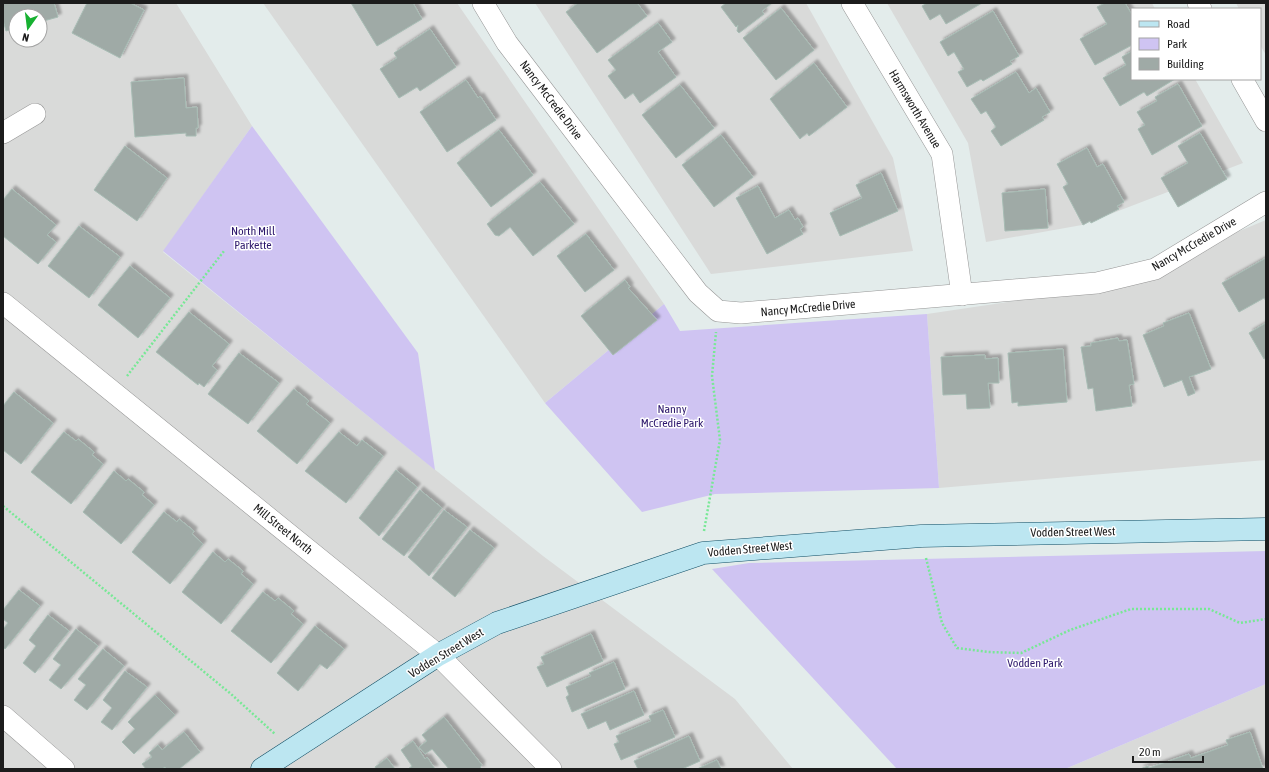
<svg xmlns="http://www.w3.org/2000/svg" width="1269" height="772" viewBox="0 0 1269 772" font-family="'Asap Condensed',sans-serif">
<defs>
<filter id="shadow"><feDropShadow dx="3.5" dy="-3.5" stdDeviation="1" flood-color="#0004"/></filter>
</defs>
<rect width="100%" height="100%" fill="#e3eceb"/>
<g fill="#d9dad9" fill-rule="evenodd">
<path d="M3,3H176L252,126L163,252L543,556L735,699L793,769H3ZM16,16H40V40H16Z"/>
<polygon points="263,3 457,3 664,304 545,403"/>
<polygon points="535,3 806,3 893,158 913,251 711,274"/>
<polygon points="887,3 1152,3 1155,9 1132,9 1132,79 1195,79 1243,163 1082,225 986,242 968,143"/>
<polygon points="1236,3 1266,3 1266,55 1260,45 1260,9 1239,9"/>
<polygon points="1266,220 1266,460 939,488 927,314 1102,288"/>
<polygon points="1266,684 1266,769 1065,769"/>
</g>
<g fill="#cfc4f2">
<polygon points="252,126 418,353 435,470 163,251"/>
<polygon points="664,304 680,331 927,314 939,488 715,494 642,512 545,403"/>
<polygon points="1266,551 1266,684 1065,769 897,769 712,569 749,563"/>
</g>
<g fill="#9faaa6" stroke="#a7bcb4" filter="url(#shadow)">
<polygon points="3,3 54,3 58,17 40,22 40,16 16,16 16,28 6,31 3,20"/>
<polygon points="87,3 130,3 144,10 120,58 72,33"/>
<polygon points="351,3 413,3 422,19 377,46"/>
<polygon points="578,3 637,3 647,16 597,53 566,12"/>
<polygon points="726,3 772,3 762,11 764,14 739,33 737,31 738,25 736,27 721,7"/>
<polygon points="927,3 982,3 946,24 940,14 930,20 922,6"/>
<polygon points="1105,3 1125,3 1132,15 1132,45 1095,65 1080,39 1107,24 1097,7"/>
<polygon points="781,8 814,50 776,80 743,38"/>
<polygon points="993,11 1019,56 1010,61 1012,64 983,81 981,79 967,87 958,72 964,69 954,52 948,56 940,42"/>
<polygon points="658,23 672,42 658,52 676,77 640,103 633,93 625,99 608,76 616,70 608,60"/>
<polygon points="430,29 456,67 420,91 417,87 399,98 380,69 397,58 394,53"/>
<polygon points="1132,51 1132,79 1175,79 1147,96 1144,92 1120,106 1103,78 1126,65 1122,57"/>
<polygon points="814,63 847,107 809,136 807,133 800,139 770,99"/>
<polygon points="1016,72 1029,93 1036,88 1050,112 1042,117 1044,120 1001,146 991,131 996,127 986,111 981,114 971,99"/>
<polygon points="184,78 186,108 197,107 198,128 196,128 196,136 186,136 186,133 135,137 131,82"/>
<polygon points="466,80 478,98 480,96 496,120 447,152 420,112"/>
<polygon points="1178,84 1202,126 1152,155 1138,129 1145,125 1137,112 1157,101 1155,97"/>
<polygon points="680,85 714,128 676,158 642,115"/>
<polygon points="499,130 533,175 491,207 457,163"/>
<polygon points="1200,133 1227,179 1178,207 1161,178 1188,163 1178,146"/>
<polygon points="721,135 753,177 714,207 682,165"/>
<polygon points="125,146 167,178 137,221 94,190"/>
<polygon points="1087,148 1097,167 1103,164 1124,202 1117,206 1119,209 1091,223 1090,221 1083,225 1063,187 1068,184 1057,164"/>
<polygon points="881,173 898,211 840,236 830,213 862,198 856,185"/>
<polygon points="540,182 574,224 533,256 510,227 499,236 495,235 487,224"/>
<polygon points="758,186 775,218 789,210 795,220 798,218 803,227 800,229 803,234 767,254 736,198"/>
<polygon points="12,189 56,225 47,235 56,242 38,264 3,236 3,200"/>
<polygon points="1045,189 1048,228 1005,231 1002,193"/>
<polygon points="79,226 120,257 89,298 48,266"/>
<polygon points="586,234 614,270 585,292 557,256"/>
<polygon points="1266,258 1266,301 1264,298 1239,312 1222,283"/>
<polygon points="130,266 170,298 138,338 98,305"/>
<polygon points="625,280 630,287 628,288 657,320 613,355 581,316"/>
<polygon points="189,312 229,344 212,366 217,370 204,387 199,383 198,385 156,352"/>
<polygon points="1189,313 1211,369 1189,377 1195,393 1188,396 1182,380 1164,387 1143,335 1164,326 1163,323"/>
<polygon points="1266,323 1266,358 1264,359 1249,333"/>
<polygon points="1118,338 1119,341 1127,340 1134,384 1129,385 1132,406 1096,411 1093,388 1088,389 1081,347 1091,346 1091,343"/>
<polygon points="1063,349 1067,402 1018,406 1018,402 1012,403 1008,353"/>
<polygon points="239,353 279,383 248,424 208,394"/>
<polygon points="985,355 985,359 998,358 999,383 988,383 990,408 967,409 966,394 943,395 941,357"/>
<polygon points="294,389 309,401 306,404 330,423 297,464 257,431"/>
<polygon points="14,392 53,423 21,464 3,450 3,406"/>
<polygon points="64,432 76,441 78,439 94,452 92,455 103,464 71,504 31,472"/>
<polygon points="339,432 357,446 362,440 383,456 346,503 305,471"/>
<polygon points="396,470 417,487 379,536 359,518"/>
<polygon points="114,471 126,481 128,479 144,492 142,495 154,505 121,544 83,512"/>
<polygon points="420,490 442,508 404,556 382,539"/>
<polygon points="444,510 467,527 429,576 408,557"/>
<polygon points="164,512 177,522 179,519 194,531 192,534 203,544 170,584 132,552"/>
<polygon points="470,530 494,548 455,597 432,578"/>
<polygon points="213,552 225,562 228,559 243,571 241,574 253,584 221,624 182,592"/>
<polygon points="19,590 40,606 5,649 3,647 3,629 8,623 3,619 3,610"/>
<polygon points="263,592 275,601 278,598 294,611 291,614 303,624 271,663 231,631"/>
<polygon points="48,615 69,631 35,673 23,663 36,646 29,640"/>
<polygon points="315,626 344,649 327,669 320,664 298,691 277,673"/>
<polygon points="76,629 98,646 61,689 49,680 61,665 53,659"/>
<polygon points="591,634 603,661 547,687 537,667 544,664 541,657"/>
<polygon points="103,649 124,666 87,710 74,700 86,685 78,679"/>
<polygon points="614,662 625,689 572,712 566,697 569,695 566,687 591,676 589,673"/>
<polygon points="125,671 147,687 112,730 101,722 112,708 103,700"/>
<polygon points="634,691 644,715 610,730 606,721 588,729 581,714"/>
<polygon points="155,695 175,715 134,754 122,742 135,729 128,722"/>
<polygon points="663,710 675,737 621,760 614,744 619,742 616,736 651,721 649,716"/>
<polygon points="444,717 482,765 480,767 482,769 449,769 432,749 425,754 419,747 427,741 422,735"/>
<polygon points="184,732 200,752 179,769 167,769 165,767 162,769 146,769 142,764 152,757 149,753 158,745 162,750"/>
<polygon points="1250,732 1263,769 1140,769 1148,766 1149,768 1189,754 1191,758 1228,745 1226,740"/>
<polygon points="689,736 700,761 682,769 638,769 634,761"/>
<polygon points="413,741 425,759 427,757 435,769 408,769 412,766 401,750"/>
<polygon points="387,758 395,769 376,769 375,767"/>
<polygon points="717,760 721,769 697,769"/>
</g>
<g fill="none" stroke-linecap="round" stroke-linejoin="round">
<defs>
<g id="street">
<polyline points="483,3 507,43 698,293 718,311 741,313 1097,283 1155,269 1266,202"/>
<polyline points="852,3 942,154 962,295"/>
<polyline points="1198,3 1201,9"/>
<polyline points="1242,79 1266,121"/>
<polyline points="3,133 35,114"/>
<polyline points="3,303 438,655 551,769"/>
<polyline points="3,716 64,769"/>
</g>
<polyline id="secondary" points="262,769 438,655 497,623 703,553 921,536 1266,529"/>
</defs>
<use href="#street" stroke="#969696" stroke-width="22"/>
<use href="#secondary" stroke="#114e65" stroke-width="23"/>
<g stroke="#78e896" stroke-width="2.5" stroke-dasharray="2 2" stroke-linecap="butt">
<polyline points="127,376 224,251"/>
<polyline points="3,506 231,694 275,734"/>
<polyline points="704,531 720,440 712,376 716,332"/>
<polyline points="926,558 942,623 957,648 988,652 1021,653 1070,630 1131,609 1209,609 1240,623 1266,619"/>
</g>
<use href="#street" stroke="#fff" stroke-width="21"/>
<use href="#secondary" stroke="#bce6f1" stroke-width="22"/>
</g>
<g text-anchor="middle" stroke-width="3" stroke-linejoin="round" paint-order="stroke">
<g font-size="12" fill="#1c1c1c" stroke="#fff">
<text transform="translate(551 100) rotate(53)" y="4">Nancy McCredie Drive</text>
<text transform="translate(915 109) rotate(59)" y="4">Harmsworth Avenue</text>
<text transform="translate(1194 244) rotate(-30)" y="4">Nancy McCredie Drive</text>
<text transform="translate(808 308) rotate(-5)" y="4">Nancy McCredie Drive</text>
<text transform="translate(283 529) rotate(39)" y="4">Mill Street North</text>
<text transform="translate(1073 532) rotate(-1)" y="4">Vodden Street West</text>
<text transform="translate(750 549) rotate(-5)" y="4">Vodden Street West</text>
<text transform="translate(446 653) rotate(-31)" y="4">Vodden Street West</text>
</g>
<g font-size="12" fill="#2d186c" stroke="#fff">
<text x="253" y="235">North Mill<tspan x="253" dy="14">Parkette</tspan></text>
<text x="672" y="413">Nanny<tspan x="672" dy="14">McCredie Park</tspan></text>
<text x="1035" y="667">Vodden Park</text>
</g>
</g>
<rect width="1269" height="772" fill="none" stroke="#1c1c1c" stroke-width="8"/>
<rect x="1131" y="8" width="130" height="72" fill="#ffffff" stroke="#a4a4a4"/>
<rect x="1139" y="21" width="20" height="6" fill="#bce6f1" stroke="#a4a4a4"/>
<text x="1167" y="28" font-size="12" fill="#1c1c1c">Road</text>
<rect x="1139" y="38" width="20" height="12" fill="#cfc4f2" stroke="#a4a4a4"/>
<text x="1167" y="48" font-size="12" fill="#1c1c1c">Park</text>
<rect x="1139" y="58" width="20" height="12" fill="#9faaa6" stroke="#a4a4a4"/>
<text x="1167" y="68" font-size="12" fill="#1c1c1c">Building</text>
<g transform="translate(28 28) rotate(194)"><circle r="19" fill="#ffffff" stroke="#a4a4a4"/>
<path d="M0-3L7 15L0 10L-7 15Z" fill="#17b131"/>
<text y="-6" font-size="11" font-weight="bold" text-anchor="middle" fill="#1c1c1c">N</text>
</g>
<path d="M1133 756v6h70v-6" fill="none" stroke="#1c1c1c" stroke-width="2"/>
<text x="1139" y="756" font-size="12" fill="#1c1c1c" stroke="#ffffff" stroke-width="3" paint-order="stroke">20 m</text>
</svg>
